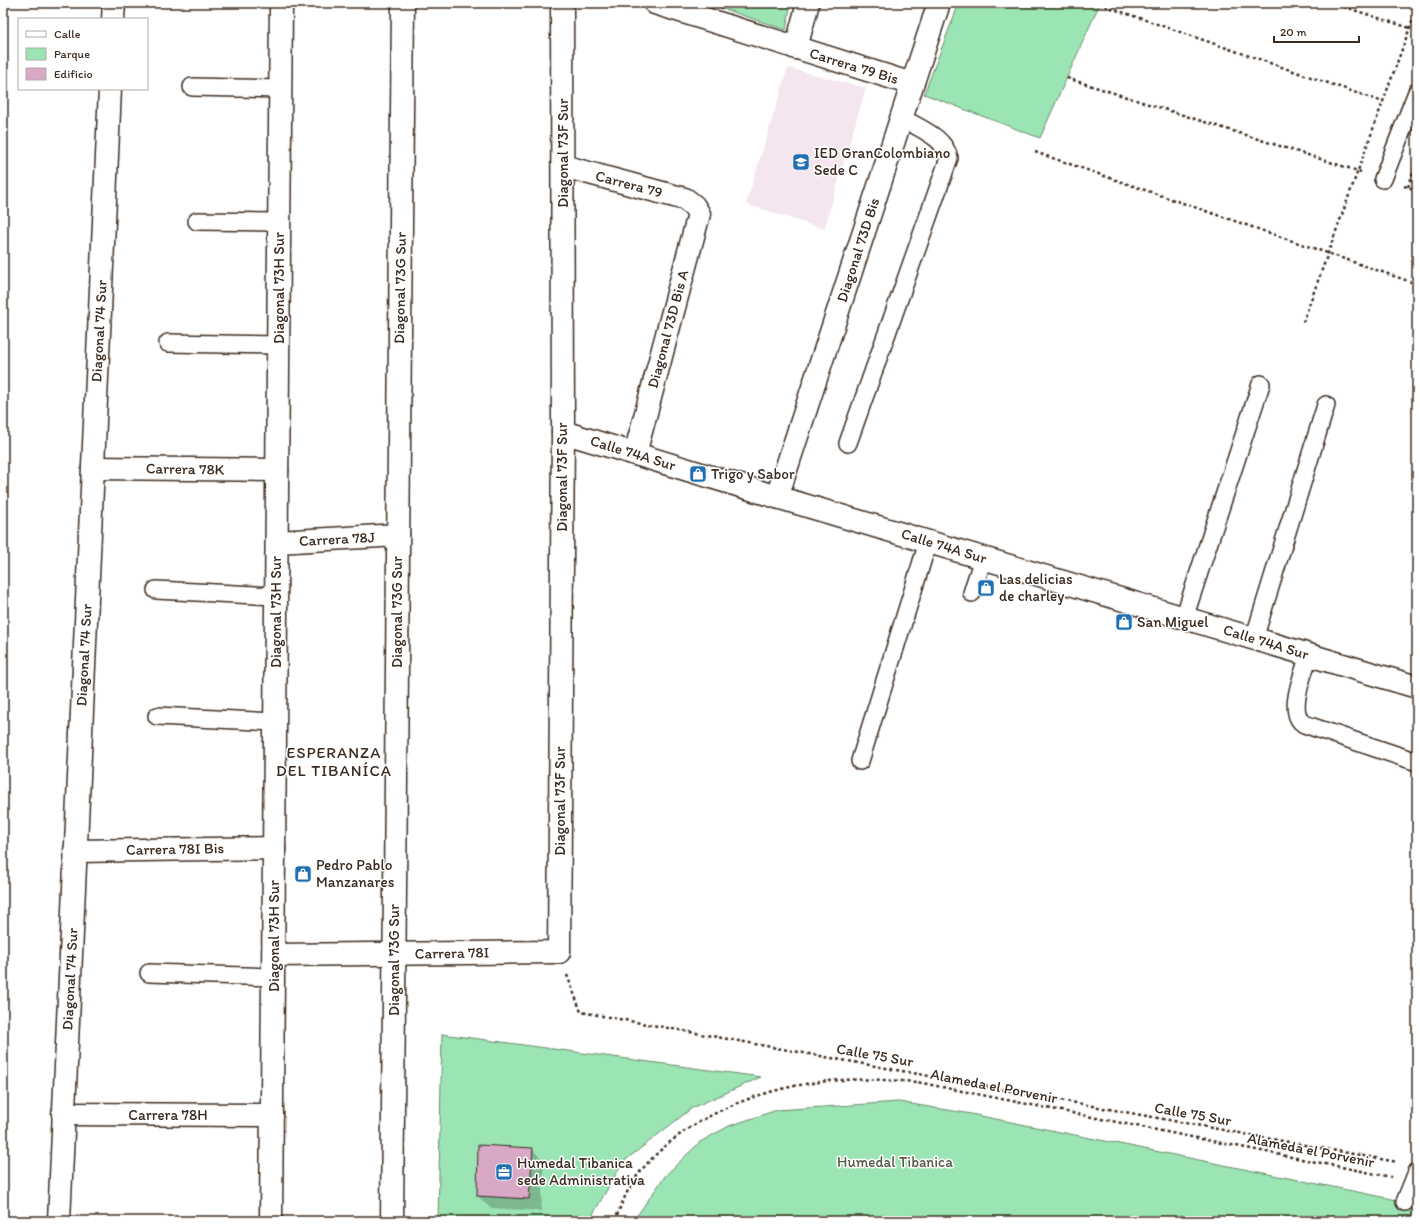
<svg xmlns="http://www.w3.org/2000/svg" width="1420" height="1224" viewBox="0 0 1420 1224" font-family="Itim,sans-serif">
<rect width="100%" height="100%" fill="#fff"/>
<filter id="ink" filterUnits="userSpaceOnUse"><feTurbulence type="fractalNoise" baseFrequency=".025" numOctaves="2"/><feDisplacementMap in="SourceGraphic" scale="8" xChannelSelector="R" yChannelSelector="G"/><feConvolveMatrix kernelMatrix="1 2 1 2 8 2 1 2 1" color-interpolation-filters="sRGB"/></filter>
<g filter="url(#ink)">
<polygon fill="#f4e5ee" points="788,68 866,88 824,229 746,204"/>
<g fill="#9be5b4" stroke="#6b8869">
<polygon points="706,3 791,3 786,30"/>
<polygon points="959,3 1100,3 1040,138 924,94"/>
<polygon points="442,1034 761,1077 692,1108 623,1162 589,1221 438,1221"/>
<polygon points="899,1102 966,1113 1417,1204 1417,1221 633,1221 666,1175 700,1142 729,1126 777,1110"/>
</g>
<polygon fill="#0003" points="532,1149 544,1161 541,1211 490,1208 478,1196"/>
<polygon fill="#d9a8c7" stroke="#3b2a1e" points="478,1145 533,1148 529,1199 477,1196"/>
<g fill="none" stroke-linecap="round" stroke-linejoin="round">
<defs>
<g id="lane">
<polyline points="192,87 280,89"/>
<polyline points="1383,179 1417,92"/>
<polyline points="197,221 279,222"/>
<polyline points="168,343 278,345"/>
<path d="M848,443L949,158C944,136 919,129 901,117"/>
<polyline points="156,590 276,596"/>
<polyline points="972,593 983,558"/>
<polyline points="1184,618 1261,384"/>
<polyline points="1254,639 1326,405"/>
<path d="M1309,655C1304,673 1286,712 1304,724L1417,762"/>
<polyline points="157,716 275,722"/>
<polyline points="860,761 928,542"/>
<polyline points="149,973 273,977"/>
<polyline points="1405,1202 1417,1172"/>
</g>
<g id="street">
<polyline points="655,3 912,84"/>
<polyline points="113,19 114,3"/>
<polyline points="796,48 808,3"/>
<polyline points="563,166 685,199 694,206 699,214 635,454"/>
<polyline points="93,468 277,470"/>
<polyline points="777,497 1417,687"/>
<polyline points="277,542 398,535"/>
<polyline points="75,851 274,848"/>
<polyline points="274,955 559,952 563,432"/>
<polyline points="63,1114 272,1115"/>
<polyline points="59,1221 110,89"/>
<polyline points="271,1221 281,3"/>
<polyline points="392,1221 403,3"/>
</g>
<polyline id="secondary" points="562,3 563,432 777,497 939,3"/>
</defs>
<use href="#lane" stroke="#3b2a1e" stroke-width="20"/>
<use href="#street" stroke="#3b2a1e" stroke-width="25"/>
<use href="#secondary" stroke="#3b2a1e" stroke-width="25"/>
<g stroke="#3b2a1e" stroke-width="2.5" stroke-dasharray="3 3" stroke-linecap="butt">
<polyline points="1332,3 1410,28"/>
<polyline points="1099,4 1383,102"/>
<polyline points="1067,78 1361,172"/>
<polyline points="1035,152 1417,284"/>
<polyline points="1404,186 1417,190"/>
<polyline points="1408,187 1415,167"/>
<polyline points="1303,322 1417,8"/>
<polyline points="567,975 581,1012 1397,1162"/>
<path d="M615,1221C621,1204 629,1186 640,1172C683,1118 761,1087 829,1081C859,1078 888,1080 917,1082L1391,1177"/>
</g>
<use href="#lane" stroke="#fff" stroke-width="17"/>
<use href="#street" stroke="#fff" stroke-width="22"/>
<use href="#secondary" stroke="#fff" stroke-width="22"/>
</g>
</g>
<defs>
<symbol id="school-square" viewBox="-11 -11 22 22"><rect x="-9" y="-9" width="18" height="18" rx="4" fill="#1f6fb2" stroke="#fff"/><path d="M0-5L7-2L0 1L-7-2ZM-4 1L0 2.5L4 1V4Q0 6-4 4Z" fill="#fff"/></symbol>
<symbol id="shop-square" viewBox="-11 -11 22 22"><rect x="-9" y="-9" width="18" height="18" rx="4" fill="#1f6fb2" stroke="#fff"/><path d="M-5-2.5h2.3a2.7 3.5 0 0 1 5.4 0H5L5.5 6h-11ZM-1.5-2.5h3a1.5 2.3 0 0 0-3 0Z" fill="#fff"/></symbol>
<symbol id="office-square" viewBox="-11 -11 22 22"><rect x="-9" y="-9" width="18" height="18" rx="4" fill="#1f6fb2" stroke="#fff"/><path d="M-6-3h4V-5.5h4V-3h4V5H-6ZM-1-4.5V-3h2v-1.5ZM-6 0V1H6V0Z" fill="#fff"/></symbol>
</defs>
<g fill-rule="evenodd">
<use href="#school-square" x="791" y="152" width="20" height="20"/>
<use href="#shop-square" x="688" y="464" width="20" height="20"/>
<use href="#shop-square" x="976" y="578" width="20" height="20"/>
<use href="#shop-square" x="1114" y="612" width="20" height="20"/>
<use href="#shop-square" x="293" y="864" width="20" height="20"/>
<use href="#office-square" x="494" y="1162" width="20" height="20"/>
</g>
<g text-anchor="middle" stroke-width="3" stroke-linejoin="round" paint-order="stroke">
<g font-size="15" fill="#3b2a1e" stroke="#fff">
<text transform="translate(854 66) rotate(17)" y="5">Carrera 79 Bis</text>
<text transform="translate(563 153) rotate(-90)" y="5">Diagonal 73F Sur</text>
<text transform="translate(629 184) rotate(15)" y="5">Carrera 79</text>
<text transform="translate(858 250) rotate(-72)" y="5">Diagonal 73D Bis</text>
<text transform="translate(279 288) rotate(-90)" y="5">Diagonal 73H Sur</text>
<text transform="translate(400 288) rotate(-89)" y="5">Diagonal 73G Sur</text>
<text transform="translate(668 329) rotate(-75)" y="5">Diagonal 73D Bis A</text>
<text transform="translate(99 331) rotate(-87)" y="5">Diagonal 74 Sur</text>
<text transform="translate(633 453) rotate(17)" y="5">Calle 74A Sur</text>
<text transform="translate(185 469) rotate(1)" y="5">Carrera 78K</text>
<text transform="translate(562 477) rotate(-90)" y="5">Diagonal 73F Sur</text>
<text transform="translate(337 539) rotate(-3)" y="5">Carrera 78J</text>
<text transform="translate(944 546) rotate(17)" y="5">Calle 74A Sur</text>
<text transform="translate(276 612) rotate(-90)" y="5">Diagonal 73H Sur</text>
<text transform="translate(397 612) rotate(-90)" y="5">Diagonal 73G Sur</text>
<text transform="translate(1266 642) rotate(17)" y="5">Calle 74A Sur</text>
<text transform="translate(84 655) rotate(-87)" y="5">Diagonal 74 Sur</text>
<text transform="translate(560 801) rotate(-90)" y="5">Diagonal 73F Sur</text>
<text transform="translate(175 849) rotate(-1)" y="5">Carrera 78I Bis</text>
<text transform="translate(274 936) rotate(-90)" y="5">Diagonal 73H Sur</text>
<text transform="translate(452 953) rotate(-1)" y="5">Carrera 78I</text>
<text transform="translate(394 960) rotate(-90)" y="5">Diagonal 73G Sur</text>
<text transform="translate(70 979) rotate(-87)" y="5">Diagonal 74 Sur</text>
<text transform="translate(875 1055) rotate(10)" y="5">Calle 75 Sur</text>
<text transform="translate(994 1086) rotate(11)" y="5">Alameda el Porvenir</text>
<text transform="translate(1193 1114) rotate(10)" y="5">Calle 75 Sur</text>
<text x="168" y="1120">Carrera 78H</text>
<text transform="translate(1311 1150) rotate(11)" y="5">Alameda el Porvenir</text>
</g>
<g font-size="15" fill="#3b2a1e" stroke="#fff" text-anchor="start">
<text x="814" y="158">IED GranColombiano<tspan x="814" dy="17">Sede C</tspan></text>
<text x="711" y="479">Trigo y Sabor</text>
<text x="999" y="584">Las delicias<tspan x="999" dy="17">de charley</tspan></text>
<text x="1137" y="627">San Miguel</text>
<text x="316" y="870">Pedro Pablo<tspan x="316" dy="17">Manzanares</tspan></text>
<text x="517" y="1168">Humedal Tibanica<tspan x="517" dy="17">sede Administrativa</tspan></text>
</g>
<g font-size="15" fill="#535944" stroke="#fff">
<text x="895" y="1167">Humedal Tibanica</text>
</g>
<g font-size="16" letter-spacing="1" fill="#3b2a1e" stroke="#fff">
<text x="334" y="758">ESPERANZA<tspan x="334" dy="18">DEL TIBANÍCA</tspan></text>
</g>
</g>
<rect width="1420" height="1224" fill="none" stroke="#fff" stroke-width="16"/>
<rect x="8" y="8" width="1404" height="1208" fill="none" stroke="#3b2a1e" stroke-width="1.5" filter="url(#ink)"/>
<rect x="18" y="18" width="130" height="72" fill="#ffffff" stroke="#b1aaa5"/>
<rect x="26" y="31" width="20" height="6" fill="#ffffff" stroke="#b1aaa5"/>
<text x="54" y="38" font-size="12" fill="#3b2a1e">Calle</text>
<rect x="26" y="48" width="20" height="12" fill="#9be5b4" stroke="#b1aaa5"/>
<text x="54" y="58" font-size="12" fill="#3b2a1e">Parque</text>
<rect x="26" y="68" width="20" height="12" fill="#d9a8c7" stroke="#b1aaa5"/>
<text x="54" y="78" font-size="12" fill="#3b2a1e">Edificio</text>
<path d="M1274 36v6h85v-6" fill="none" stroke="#3b2a1e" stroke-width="2"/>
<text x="1280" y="36" font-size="12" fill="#3b2a1e" stroke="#ffffff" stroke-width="3" paint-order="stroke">20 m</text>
</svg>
